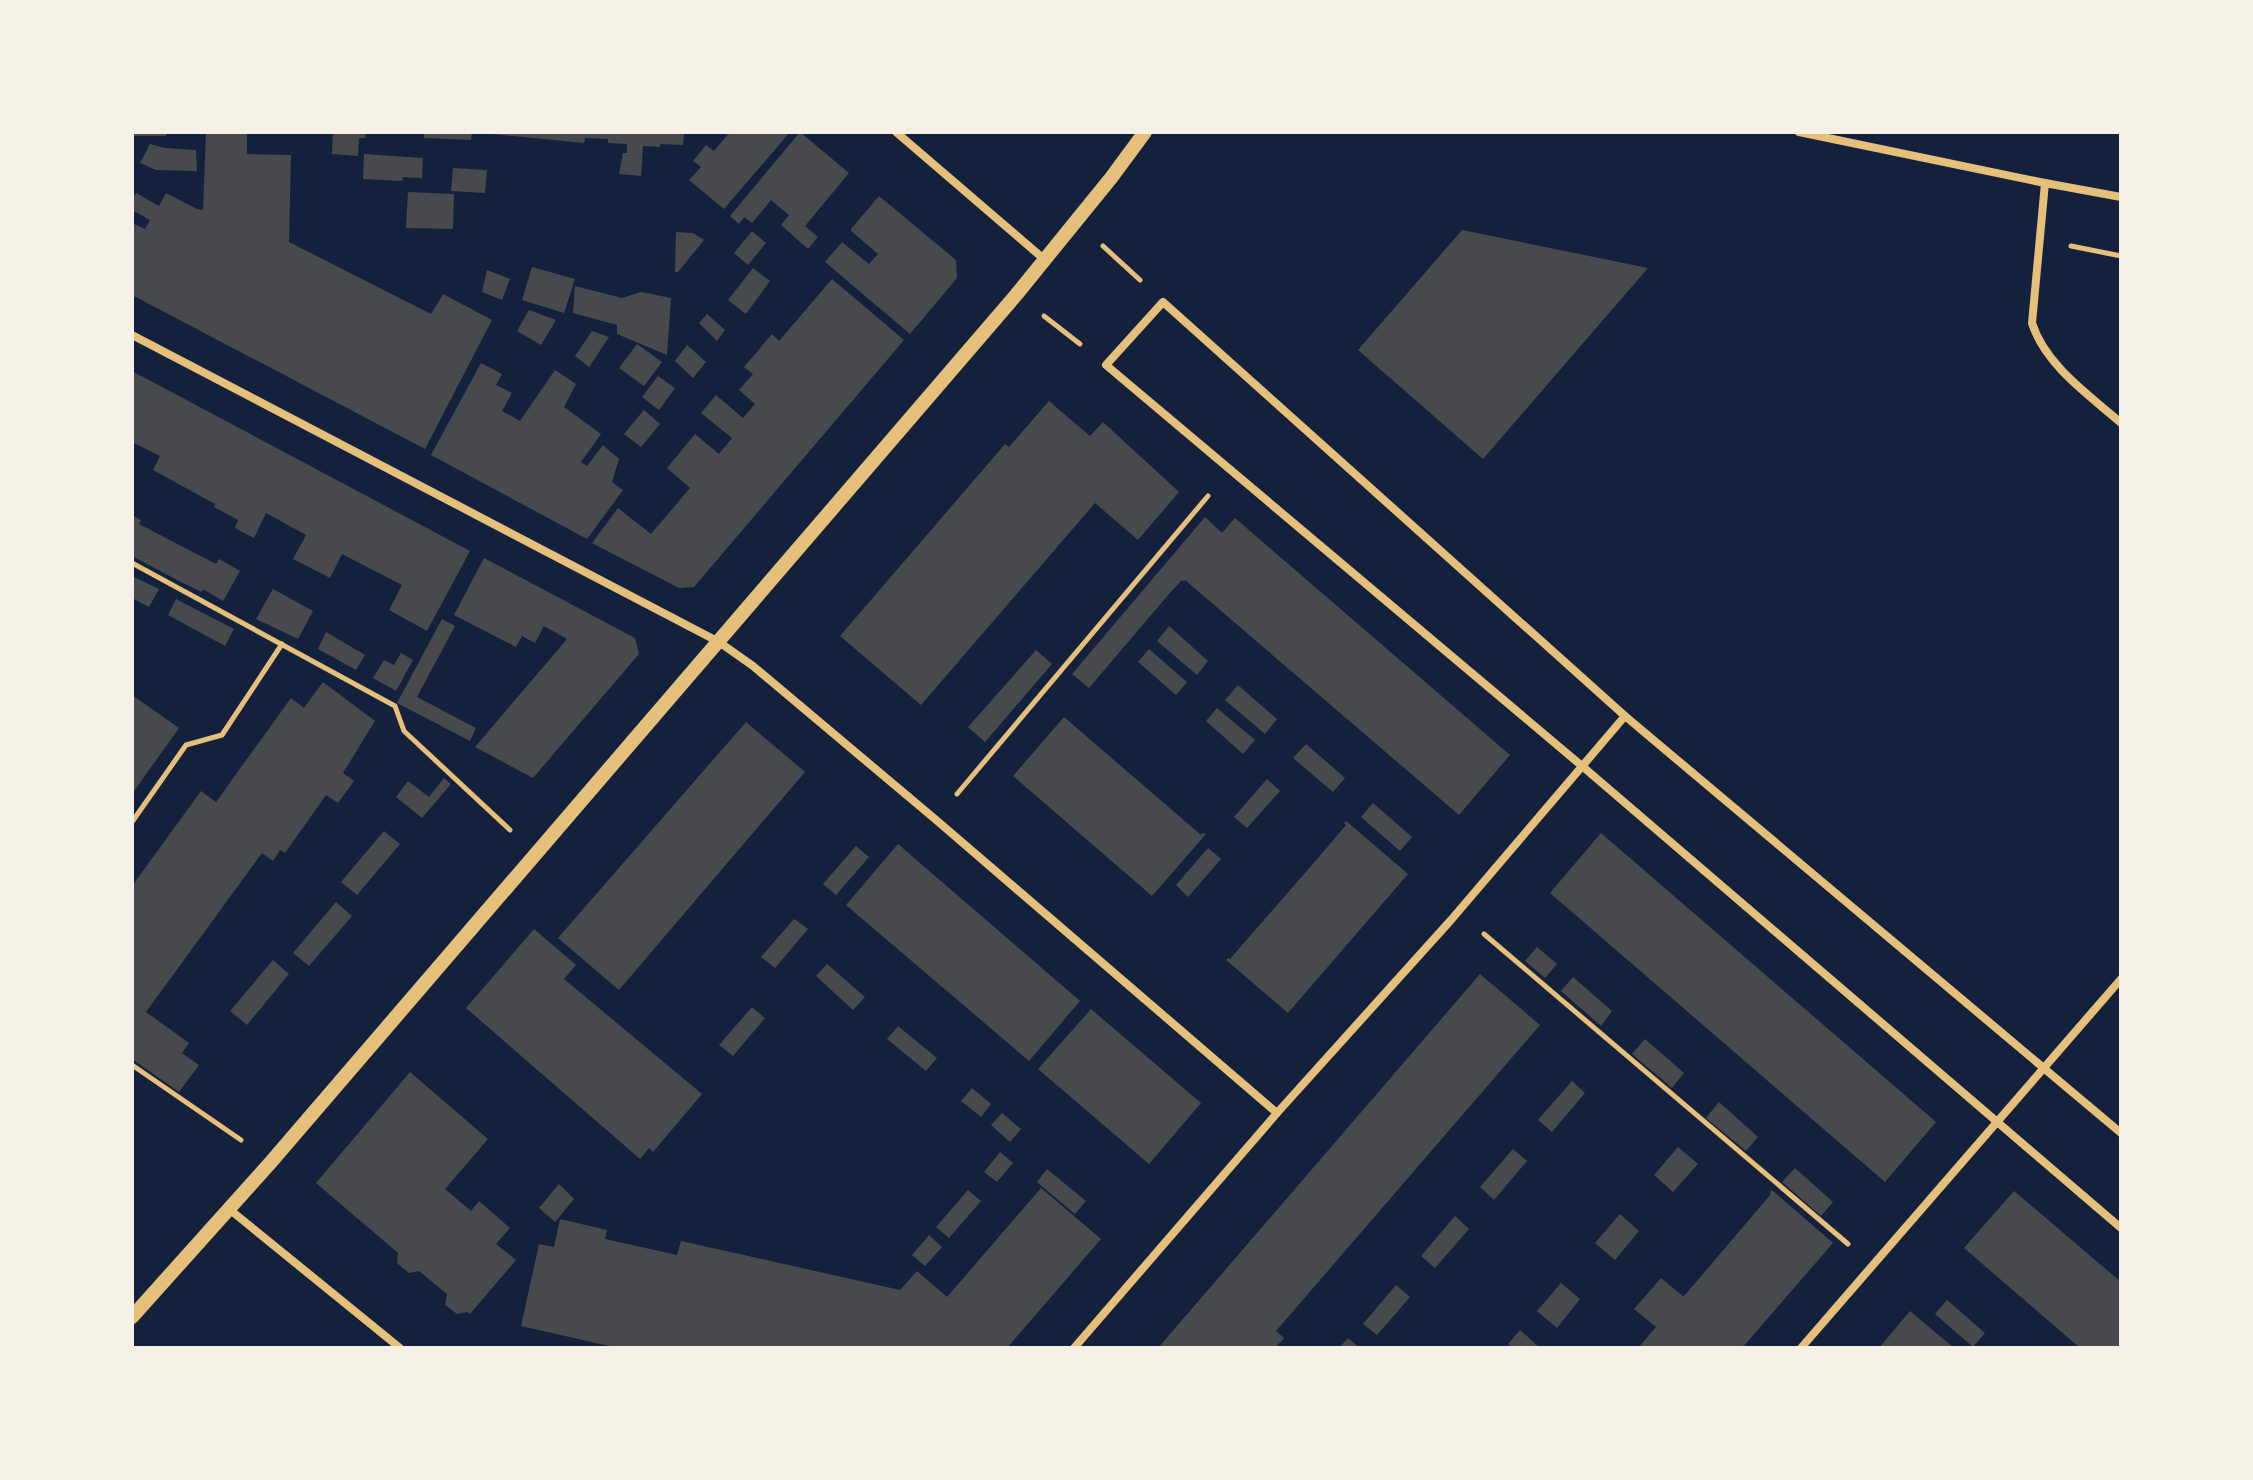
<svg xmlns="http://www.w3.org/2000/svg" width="2253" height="1480" viewBox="0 0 2253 1480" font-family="Rubik,sans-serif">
<rect width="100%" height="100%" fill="#14213d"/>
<g fill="#48494c">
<rect x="132" y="132" width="34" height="4"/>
<polygon points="206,132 247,132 247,154 291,155 289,242 431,314 443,294 492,320 425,449 132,295 132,223 145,229 150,220 132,210 132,200 136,193 159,206 166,193 197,209 203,210"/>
<polygon points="333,132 366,132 365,138 359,138 358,156 332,154"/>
<polygon points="424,132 472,132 471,140 424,138"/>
<polygon points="493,132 684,132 683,145 660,144 660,147 643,146 641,176 619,174 623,153 627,153 627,144 608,143 608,139 585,138 584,143 493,134"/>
<polygon points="730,132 790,132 724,209 689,180 701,167 693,161 706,145 714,151"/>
<polygon points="800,132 849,173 805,226 818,237 808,249 781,225 789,215 771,200 752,223 744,217 739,224 730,216"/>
<polygon points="150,144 165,148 196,150 197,171 156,170 140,163"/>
<polygon points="364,154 423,158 422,178 403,177 402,181 363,179"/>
<polygon points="453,168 487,170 485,193 451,191"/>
<polygon points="408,192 454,194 453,229 406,228"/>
<polygon points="879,196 956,260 957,278 910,334 825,262 842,242 869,264 878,254 851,231 851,229"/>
<polygon points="1462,230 1648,268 1483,459 1358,350"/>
<polygon points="752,231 766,243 748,265 734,253"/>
<polygon points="676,232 693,233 704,240 678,272 675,272"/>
<polygon points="532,267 575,279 564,313 522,300"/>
<polygon points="753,268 770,281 746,314 728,300"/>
<polygon points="487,270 510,279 502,300 482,292"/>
<polygon points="832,279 904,340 694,587 679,588 592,543 618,508 651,534 690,488 667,468 695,434 719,454 732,438 701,413 716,395 743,418 755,404 739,390 753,374 744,367 772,334 779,341"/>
<polygon points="575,286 622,298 641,292 671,298 667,355 617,334 617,325 573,313"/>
<polygon points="529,310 556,320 541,345 517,331"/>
<polygon points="707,314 725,330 717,341 699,323"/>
<polygon points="592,331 609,337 589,367 575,356"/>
<polygon points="637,344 662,362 644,386 619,368"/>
<polygon points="687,345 706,362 693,378 675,361"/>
<polygon points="481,363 502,374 496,385 512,393 502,411 520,421 555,370 576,384 564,407 601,434 581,462 587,466 603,445 619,459 612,482 623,490 587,539 431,455"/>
<polygon points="132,371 470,551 427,631 389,610 402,585 342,554 330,578 293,559 306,535 266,513 254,538 235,528 238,520 214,507 215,504 153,470 160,456 134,443 132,447"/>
<polygon points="658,376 675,388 659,410 642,397"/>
<polygon points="1049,401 1090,436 1103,422 1179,492 1138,540 1095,503 921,705 840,636 1005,444 1009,447"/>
<polygon points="644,410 660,424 641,447 624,434"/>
<polygon points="132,515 141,520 139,524 216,564 219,559 240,571 223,601 203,589 202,592 181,582 132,556"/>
<polygon points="1205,517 1222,533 1235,518 1510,755 1459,815 1185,580 1184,582 1182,580 1169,594 1089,688 1072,674"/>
<polygon points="484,558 635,638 639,654 533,778 475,747 567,639 544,626 535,643 522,636 516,647 454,615"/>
<polygon points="132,576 159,589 149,607 132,598"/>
<polygon points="273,589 313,611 298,639 256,619"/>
<polygon points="176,599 234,629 225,646 168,615"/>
<polygon points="442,619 455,626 417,697 476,728 470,741 397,703"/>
<polygon points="1169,626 1208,661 1197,675 1157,641"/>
<polygon points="326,632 365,655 356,670 318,649"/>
<polygon points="1149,649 1187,682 1176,695 1138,662"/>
<polygon points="1036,650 1052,664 985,742 968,727"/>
<polygon points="401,653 413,660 396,691 373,678 384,660 394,665"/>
<polygon points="323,682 375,721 343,773 354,781 338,803 326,795 285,853 280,850 273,861 262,853 146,1012 189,1043 182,1053 199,1065 179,1092 132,1059 132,886 201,791 216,802 291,698 304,708"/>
<polygon points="1238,685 1277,719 1265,734 1225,700"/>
<polygon points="132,695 179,728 132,794"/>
<polygon points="1217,708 1255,740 1243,754 1206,721"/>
<polygon points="1064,717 1201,835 1203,833 1206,834 1152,896 1013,776"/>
<polygon points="746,722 805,772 619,990 558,938"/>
<polygon points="1306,744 1345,778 1333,792 1293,758"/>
<polygon points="444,778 451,784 422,818 396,797 408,781 429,797"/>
<polygon points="1267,779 1280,791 1247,828 1234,817"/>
<polygon points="1373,803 1412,837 1400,851 1361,817"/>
<polygon points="1346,821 1408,874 1288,1013 1226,960 1228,958 1230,959 1318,858 1346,825 1344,823"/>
<polygon points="384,831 400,844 357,895 341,882"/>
<polygon points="1601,833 1936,1122 1885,1182 1550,893"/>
<polygon points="898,844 1080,1001 1029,1061 846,905"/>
<polygon points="856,846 869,857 836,895 823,884"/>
<polygon points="1208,848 1221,859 1188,897 1176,885"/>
<polygon points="336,902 352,916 309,966 293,953"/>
<polygon points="794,919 808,929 775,968 761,957"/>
<polygon points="534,929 576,965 564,979 702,1094 653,1152 649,1148 640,1159 466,1008"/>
<polygon points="1537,947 1557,964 1545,978 1525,961"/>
<polygon points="273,960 289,974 247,1025 230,1011"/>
<polygon points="827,964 865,997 853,1010 816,976"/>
<polygon points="1480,974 1540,1025 1276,1331 1284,1338 1275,1348 1158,1348"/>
<polygon points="1573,977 1612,1011 1601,1026 1561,991"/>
<polygon points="752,1007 765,1018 733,1056 719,1045"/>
<polygon points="1091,1009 1201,1103 1149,1164 1038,1069"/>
<polygon points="898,1026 937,1058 926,1071 887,1039"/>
<polygon points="1645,1039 1684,1073 1672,1088 1632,1054"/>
<polygon points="410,1072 488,1139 445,1189 471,1211 479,1201 510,1228 496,1244 516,1260 470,1314 467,1312 457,1314 445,1305 447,1294 419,1271 409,1273 397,1263 398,1253 316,1183"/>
<polygon points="1572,1081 1585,1093 1552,1132 1538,1120"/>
<polygon points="972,1088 991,1104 981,1117 961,1101"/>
<polygon points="1719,1102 1758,1137 1746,1151 1706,1118"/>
<polygon points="1002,1113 1021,1129 1010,1142 991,1125"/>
<polygon points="1678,1147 1698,1164 1673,1192 1654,1175"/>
<polygon points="1513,1149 1527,1161 1494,1200 1480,1187"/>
<polygon points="1000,1152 1013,1163 997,1182 984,1172"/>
<polygon points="1795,1168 1833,1202 1821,1216 1782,1182"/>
<polygon points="1047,1169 1086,1201 1075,1214 1037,1182"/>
<polygon points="559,1184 574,1199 555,1222 539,1208"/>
<polygon points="1041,1188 1101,1239 1007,1348 618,1348 521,1326 539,1244 554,1247 560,1219 607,1230 605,1239 677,1255 681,1241 900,1290 917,1271 947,1297"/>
<polygon points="968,1190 981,1201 949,1238 936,1227"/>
<polygon points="1772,1190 1833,1243 1742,1348 1638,1348 1656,1327 1634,1309 1661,1278 1683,1296 1685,1295 1771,1194 1770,1192"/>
<polygon points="2014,1191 2121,1282 2121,1348 2080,1348 1964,1248"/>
<polygon points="1620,1214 1639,1231 1615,1260 1595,1243"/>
<polygon points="1455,1216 1469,1229 1435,1268 1421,1256"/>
<polygon points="929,1235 942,1247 925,1266 912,1255"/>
<polygon points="1561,1283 1580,1299 1557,1328 1537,1311"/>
<polygon points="1396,1285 1410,1297 1377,1335 1363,1324"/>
<polygon points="1947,1300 1985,1333 1973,1347 1935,1314"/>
<polygon points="1910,1311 1954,1348 1879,1348"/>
<polygon points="1520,1330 1540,1348 1512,1348 1508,1344"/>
<polygon points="1348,1338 1360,1348 1339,1348"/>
</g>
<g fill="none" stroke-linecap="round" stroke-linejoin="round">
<g stroke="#e5c07b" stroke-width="5">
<polyline points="1103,246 1140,280"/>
<polyline points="2071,246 2121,256"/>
<polyline points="1044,316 1080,344"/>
<polyline points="132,563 395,706 404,731 510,830"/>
<polyline points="957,794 1208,496"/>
<polyline points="132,822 186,745 222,735 282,644"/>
<polyline points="1484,934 1848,1244"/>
<polyline points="132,1065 241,1140"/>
</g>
<g stroke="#e5c07b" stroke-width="8">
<polyline points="896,132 1045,260"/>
<polyline points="1799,132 2045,183 2121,197"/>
<path d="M2045,183L2032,323C2045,365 2089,395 2121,423"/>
<polyline points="132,335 719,642 753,666 935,819 1277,1113"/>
<polyline points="2121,1133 1625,716 1163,302 1106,365 1582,766 2121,1228"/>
<polyline points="229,1209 400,1348"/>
<polyline points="1074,1348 1277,1113 1451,920 1625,716"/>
<polyline points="1801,1348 2121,979"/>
</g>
<polyline stroke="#e5c07b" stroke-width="14" points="132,1317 271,1162 1016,295 1111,178 1145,132"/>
</g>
<rect width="2253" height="1480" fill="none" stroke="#f6f1e7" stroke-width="268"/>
</svg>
